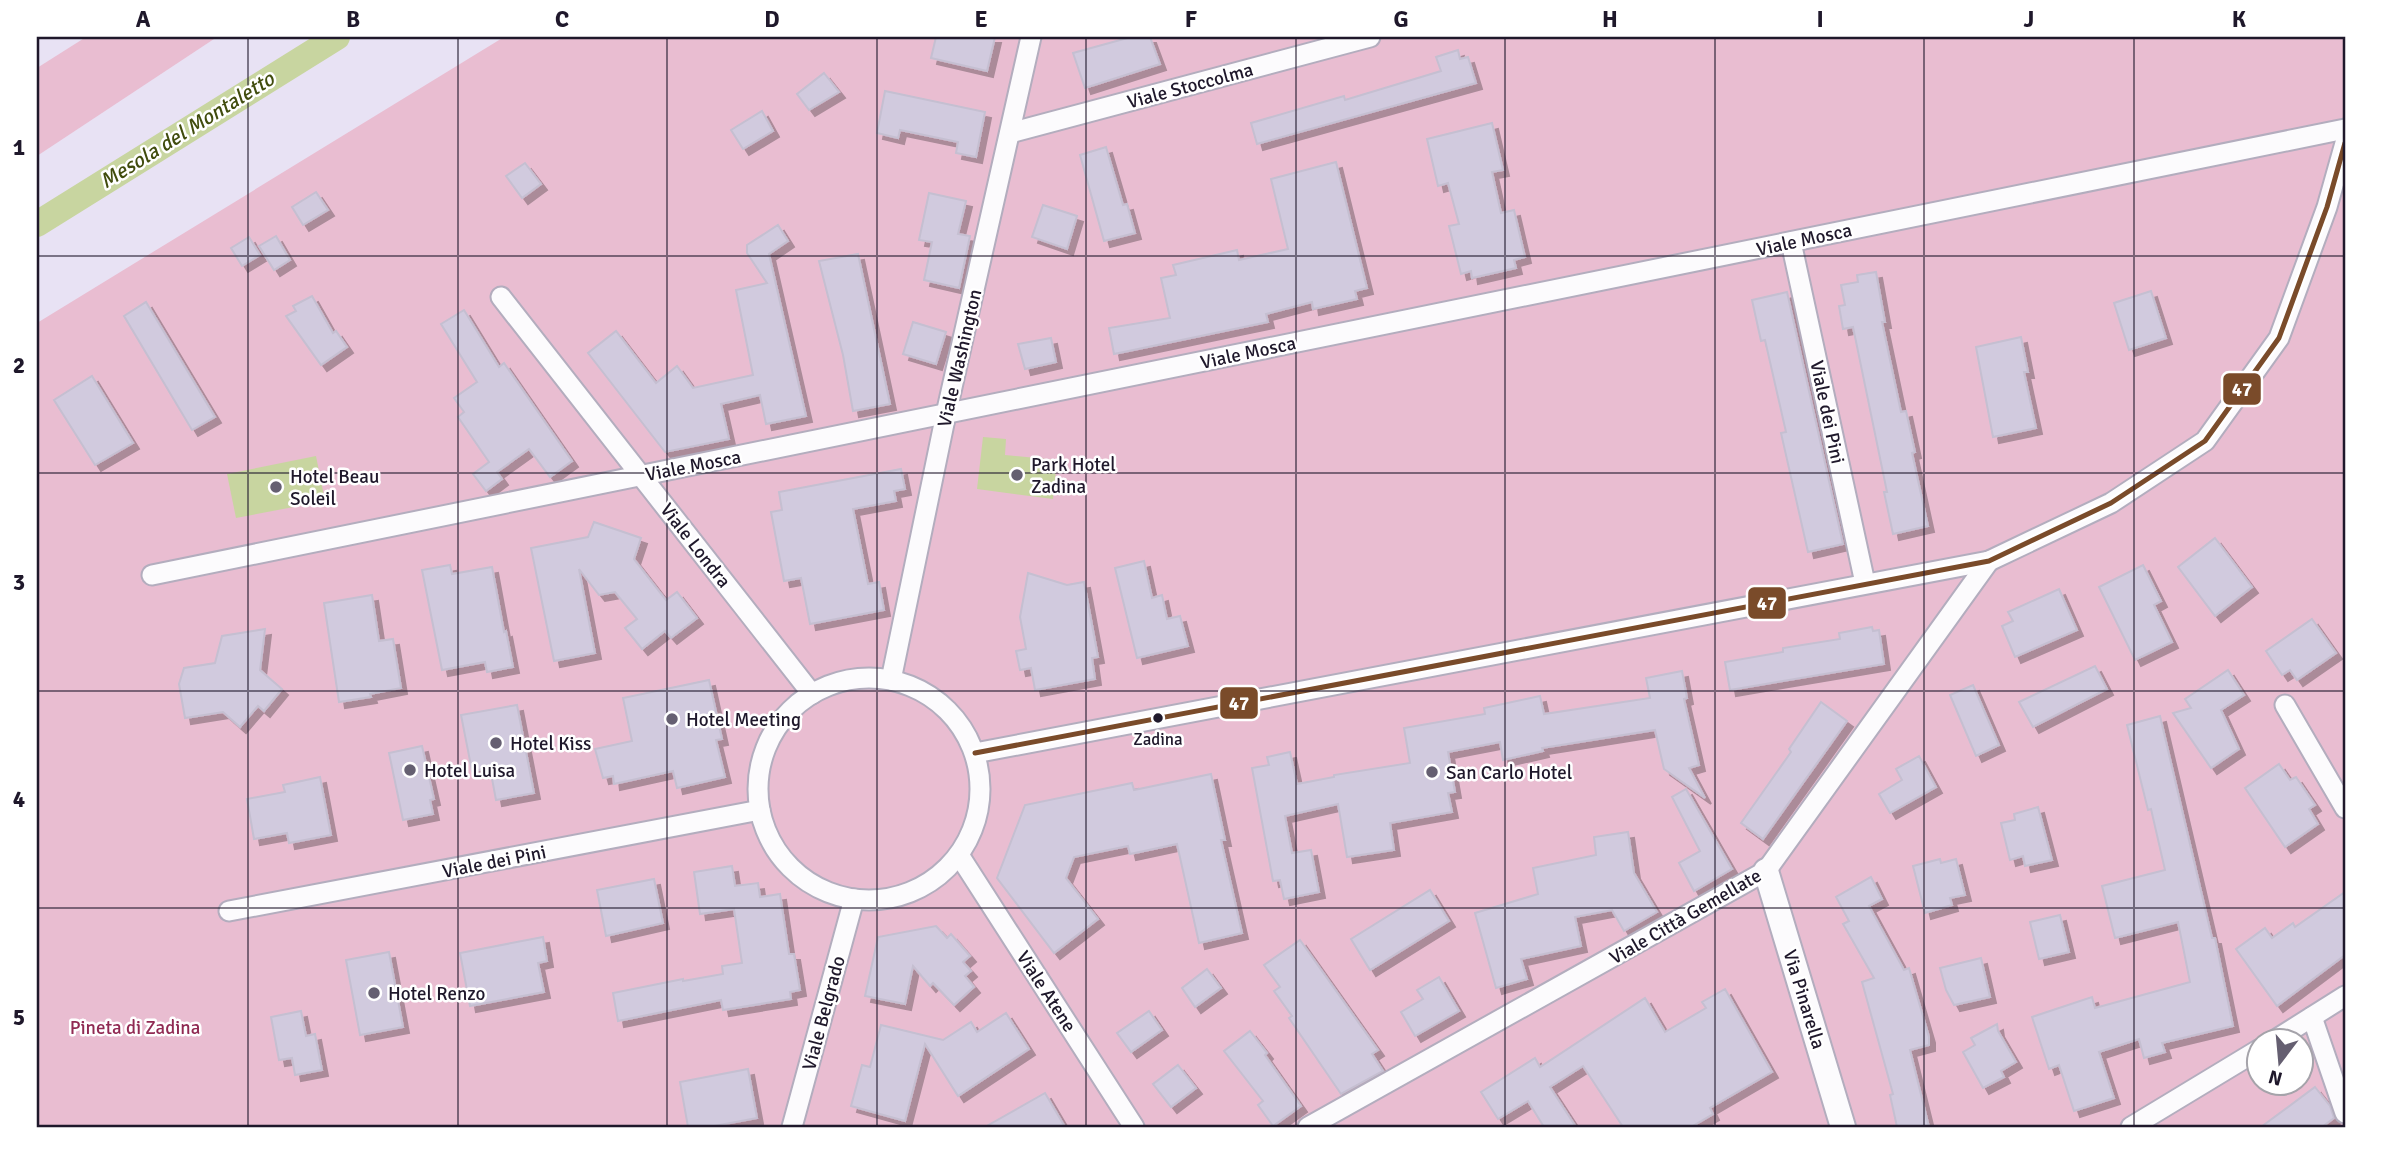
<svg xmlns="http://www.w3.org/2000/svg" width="2382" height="1164" viewBox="0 0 2382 1164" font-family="Signika,sans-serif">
<defs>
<filter id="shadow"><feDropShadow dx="6" dy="6" stdDeviation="0" flood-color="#0004"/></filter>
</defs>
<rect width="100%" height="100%" fill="#e8e2f4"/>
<g fill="#e9bdd1" fill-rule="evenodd">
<polygon points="86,37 217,37 37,156 37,68"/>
<path d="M504,37H2345V1127H37V323ZM2260,1042H2302V1084H2260Z"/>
</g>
<g fill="#c8d5a0">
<polygon points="983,437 1006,439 1005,455 1057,460 1053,499 977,489"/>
<polygon points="316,456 325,501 236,518 227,474"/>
</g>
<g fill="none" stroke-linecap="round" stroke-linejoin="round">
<polyline stroke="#c8d5a0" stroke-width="26" points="37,224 337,37"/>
</g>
<g fill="#d1cade" stroke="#c5bfd1" stroke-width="2" filter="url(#shadow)">
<polygon points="936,37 995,37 987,71 931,58"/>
<polygon points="1131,37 1150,37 1160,64 1085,88 1073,53"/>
<polygon points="1458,50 1460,59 1468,57 1476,83 1257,144 1251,123 1344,96 1345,100 1441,71 1436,57"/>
<polygon points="824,73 839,92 809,110 797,94"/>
<polygon points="885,91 985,112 976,157 956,153 958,142 900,130 898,138 877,133"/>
<polygon points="762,111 773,131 743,149 731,130"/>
<polygon points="1492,123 1503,170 1492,172 1501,213 1514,210 1525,257 1514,260 1516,268 1472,278 1471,271 1461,274 1449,226 1459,224 1448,183 1438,186 1427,139"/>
<polygon points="1106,147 1123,205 1127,204 1135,233 1104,241 1080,155"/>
<polygon points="1336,162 1367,288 1355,291 1357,299 1313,309 1312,302 1266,314 1268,322 1114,354 1109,328 1170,318 1161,278 1176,275 1173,265 1237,250 1239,260 1288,249 1271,179"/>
<polygon points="525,163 541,184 522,198 506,176"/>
<polygon points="316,192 328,210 303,225 292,207"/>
<polygon points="929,193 966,201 958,234 970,236 959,288 924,280 932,242 919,240"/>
<polygon points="1043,205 1077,216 1067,249 1032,237"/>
<polygon points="778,225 788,241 769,254 806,416 766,424 760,395 721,404 729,439 665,452 588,353 616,331 656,383 677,366 693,388 753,375 736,290 767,283 747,253 747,245"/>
<polygon points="276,236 290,260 274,270 259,246"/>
<polygon points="249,237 260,255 242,266 231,248"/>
<polygon points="858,254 890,404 853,411 843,355 819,261"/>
<polygon points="1876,272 1885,322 1882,322 1901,412 1906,411 1915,452 1912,453 1928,526 1893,534 1884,492 1887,492 1853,327 1843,329 1839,306 1845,305 1841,285 1858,282 1857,275"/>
<polygon points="2151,291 2166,338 2129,350 2114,303"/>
<polygon points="1787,292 1843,544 1808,552 1781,433 1786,432 1765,340 1761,341 1752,300"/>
<polygon points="312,296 333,333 336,331 347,347 321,365 286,316 296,311 293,306"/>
<polygon points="146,302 215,417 192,430 124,316"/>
<polygon points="464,310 499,367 504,363 572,461 550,477 529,449 497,472 502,479 486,491 473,474 489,462 458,417 464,412 454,398 477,382 441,324"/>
<polygon points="913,322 946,332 936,364 903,354"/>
<polygon points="2021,337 2028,372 2024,372 2036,428 1993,437 1976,347"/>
<polygon points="1051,338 1056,362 1025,369 1018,344"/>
<polygon points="92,376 133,443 95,465 54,400"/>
<polygon points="901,469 905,489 894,491 896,501 853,509 868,584 879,582 884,610 810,624 801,578 784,581 771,512 782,510 779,492"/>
<polygon points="594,522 641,538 634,559 666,600 677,592 697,618 671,638 665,631 642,649 625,628 637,619 615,592 599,595 579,569 595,653 554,661 531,548 588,537"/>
<polygon points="2215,538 2252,587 2215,616 2178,567"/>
<polygon points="1144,561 1152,598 1162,595 1167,619 1180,616 1188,646 1137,658 1115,568"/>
<polygon points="450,565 452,574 492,567 504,632 506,631 513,667 487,672 485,662 442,670 422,570"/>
<polygon points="2143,565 2161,601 2154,605 2172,642 2135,660 2099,587"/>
<polygon points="1028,573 1067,585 1084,582 1098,657 1092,658 1095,679 1035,690 1031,668 1020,670 1016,651 1026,649 1020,617"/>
<polygon points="2059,589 2077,630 2015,657 2002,626 2013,621 2008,612"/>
<polygon points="372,595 379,641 393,639 401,688 370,694 371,697 339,702 324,603"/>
<polygon points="2312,619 2336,653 2297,680 2290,670 2282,675 2266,651"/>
<polygon points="1872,627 1873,631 1879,630 1884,664 1730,690 1725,662 1783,652 1783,648 1840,639 1839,633"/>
<polygon points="265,629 260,670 282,689 264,711 258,706 240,727 223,712 185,718 179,684 184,668 215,663 222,636"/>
<polygon points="2095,666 2107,689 2033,727 2019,702"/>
<polygon points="2228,670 2244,695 2221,710 2239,749 2211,768 2173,713 2191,708 2185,699"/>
<polygon points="1682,671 1687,698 1684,699 1699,765 1689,768 1705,798 1664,769 1655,730 1542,748 1543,751 1503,760 1500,742 1448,752 1455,792 1448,793 1452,812 1390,823 1394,850 1347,857 1338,804 1285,816 1292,853 1311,850 1319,892 1284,899 1280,880 1273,881 1252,768 1269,765 1267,757 1290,752 1297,784 1334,777 1334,775 1410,763 1404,728 1485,714 1484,708 1540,696 1544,714 1650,698 1646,678"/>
<polygon points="709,680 722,739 716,740 725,777 677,788 673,771 614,784 613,776 603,778 595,749 632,741 623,698"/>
<polygon points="1973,685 1999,745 1976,756 1950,695"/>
<polygon points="1821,702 1847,721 1763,839 1741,823 1791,752 1789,749"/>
<polygon points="517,705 534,793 496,800 490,768 472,771 461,715"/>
<polygon points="2160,716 2212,938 2215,938 2233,1026 2162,1043 2165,1052 2144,1058 2139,1039 2099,1052 2114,1098 2074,1111 2059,1065 2049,1069 2032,1017 2092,997 2095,1008 2190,982 2178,922 2115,938 2102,886 2165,870 2151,809 2148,810 2127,725"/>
<polygon points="422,746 434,799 430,800 433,814 403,820 389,753"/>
<polygon points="1919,756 1936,787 1890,813 1879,794 1902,780 1896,769"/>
<polygon points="2279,764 2290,780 2296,777 2315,805 2309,809 2318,824 2285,847 2245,788"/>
<polygon points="1211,774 1225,840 1221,840 1242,933 1199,943 1177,844 1130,854 1128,846 1074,857 1066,878 1098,919 1054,953 997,878 1025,805 1132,783 1134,790"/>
<polygon points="320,777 331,835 289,843 287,833 254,839 247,799 285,792 283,785"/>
<polygon points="1686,789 1732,869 1694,891 1679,863 1700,851 1672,797"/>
<polygon points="2038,807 2052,860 2025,866 2023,856 2010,860 2001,823 2015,820 2014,814"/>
<polygon points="1628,832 1634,873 1657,912 1624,931 1612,910 1575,917 1581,946 1521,959 1527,979 1496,988 1475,913 1538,894 1533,868 1596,855 1594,837"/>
<polygon points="1940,859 1941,863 1956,859 1965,895 1950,898 1952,905 1925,913 1913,866"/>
<polygon points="732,866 735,886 758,883 760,897 780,894 789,954 794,954 800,990 790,992 791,999 723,1010 721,1000 618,1021 613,993 683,979 683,981 723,974 722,966 742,963 734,909 700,914 694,872"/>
<polygon points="1871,877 1882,899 1869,906 1904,970 1909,968 1929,1037 1929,1045 1910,1050 1929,1127 1897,1127 1890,1095 1893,1094 1862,982 1874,978 1843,924 1849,921 1836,897"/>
<polygon points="654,879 663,923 606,936 597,890"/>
<polygon points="1430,890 1449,921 1370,970 1351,939"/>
<polygon points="2345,892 2345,955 2277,1006 2236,949 2265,928 2272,938 2293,923 2295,927"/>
<polygon points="2060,915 2069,952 2039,959 2030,922"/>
<polygon points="936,926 947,938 951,934 970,956 963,962 971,971 965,976 974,987 954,1005 933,983 930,986 913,966 905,1004 865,996 878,937"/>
<polygon points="543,937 547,961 538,963 544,992 470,1006 460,953"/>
<polygon points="1300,940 1378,1050 1372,1054 1383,1071 1341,1094 1289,1018 1292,1016 1274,991 1280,987 1264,965"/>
<polygon points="389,952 403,1027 360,1035 346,960"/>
<polygon points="1981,958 1990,997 1954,1005 1946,990 1940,968"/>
<polygon points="1207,969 1221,988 1195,1007 1182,988"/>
<polygon points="1439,977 1459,1011 1415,1036 1401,1012 1423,999 1417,990"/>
<polygon points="1725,989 1772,1072 1710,1108 1713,1114 1691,1127 1623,1127 1583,1066 1550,1087 1576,1127 1544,1127 1528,1101 1498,1119 1481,1092 1535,1058 1540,1067 1645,998 1665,1032 1706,1008 1702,1002"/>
<polygon points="301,1011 306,1036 315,1034 322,1070 295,1075 292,1058 279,1060 271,1017"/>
<polygon points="1149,1011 1162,1030 1131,1052 1117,1033"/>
<polygon points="1006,1013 1029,1049 958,1096 925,1044 905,1121 851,1106 862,1065 870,1067 881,1025 943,1040 971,1022 977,1032"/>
<polygon points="1997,1024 1998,1031 2016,1062 2001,1071 2004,1077 1983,1088 1963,1052 1975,1045 1971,1038"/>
<polygon points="1250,1031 1267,1053 1265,1055 1301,1106 1273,1126 1258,1105 1263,1101 1224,1051"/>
<polygon points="1178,1065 1196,1088 1171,1107 1153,1084"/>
<polygon points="748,1069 757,1118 709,1127 688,1127 680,1082"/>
<polygon points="2315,1087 2330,1106 2334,1118 2322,1127 2261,1127"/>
<polygon points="1045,1093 1065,1127 985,1127"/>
</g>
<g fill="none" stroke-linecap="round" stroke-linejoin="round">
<defs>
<g id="minor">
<polyline points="1010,133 1370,37"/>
<polyline points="1791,242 1865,583"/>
<polyline points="501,297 812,694"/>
<polyline points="152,575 2345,129"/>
<circle cx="869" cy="789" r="111"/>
<polyline points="891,680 946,414 1031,37"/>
<polyline points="2285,705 2345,808"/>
<polyline points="975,753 1989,561 2111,503 2205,441 2279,338 2327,207 2345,143"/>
<polyline points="959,855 1134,1127"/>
<polyline points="229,911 760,810"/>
<polyline points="2312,1017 2345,1113"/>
<polyline points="2272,1042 2345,996"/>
<polyline points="792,1127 854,899"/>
<polyline points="1308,1127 1766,871 1989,561"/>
<polyline points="2131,1127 2260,1049"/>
</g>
<polyline id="tertiary" points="1766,871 1843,1127"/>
</defs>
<use href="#minor" stroke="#b3adbe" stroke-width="23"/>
<use href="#tertiary" stroke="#b3adbe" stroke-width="28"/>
<use href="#minor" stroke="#fcfbfd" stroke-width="19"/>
<use href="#tertiary" stroke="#fcfbfd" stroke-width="24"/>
<defs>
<polyline id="bus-1" points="975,753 1989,561 2111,503 2205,441 2279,338 2327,207 2345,143"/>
</defs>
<use href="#bus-1" stroke="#fff" stroke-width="10"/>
<use href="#bus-1" stroke="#7a4b2a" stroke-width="5"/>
</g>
<path fill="none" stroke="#1f182b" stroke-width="2" stroke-opacity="0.55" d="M248,37V1127M458,37V1127M667,37V1127M877,37V1127M1086,37V1127M1296,37V1127M1505,37V1127M1715,37V1127M1924,37V1127M2134,37V1127M37,256H2345M37,473H2345M37,691H2345M37,908H2345"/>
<g fill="#655f71" stroke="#fff" stroke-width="2.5">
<circle cx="1017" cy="475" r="7"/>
<circle cx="276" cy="487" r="7"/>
<circle cx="672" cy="719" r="7"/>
<circle cx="496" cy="743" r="7"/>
<circle cx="410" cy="770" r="7"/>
<circle cx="1432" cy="772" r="7"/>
<circle cx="374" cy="993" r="7"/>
</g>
<circle fill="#1f182b" stroke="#fff" stroke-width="2.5" cx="1158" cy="718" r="6"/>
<g text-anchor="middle" stroke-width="5" stroke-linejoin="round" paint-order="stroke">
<g font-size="17" fill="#1f182b" stroke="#fff">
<text x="1158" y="745">Zadina</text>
</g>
<g font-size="19" fill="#1f182b" stroke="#fff">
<text transform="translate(1190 85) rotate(-15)" y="7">Viale Stoccolma</text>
<text transform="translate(1804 239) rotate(-12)" y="7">Viale Mosca</text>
<text transform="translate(1248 352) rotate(-12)" y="7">Viale Mosca</text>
<text transform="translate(959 358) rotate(-77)" y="7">Viale Washington</text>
<text transform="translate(1828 412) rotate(78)" y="7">Viale dei Pini</text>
<text transform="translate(693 465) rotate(-11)" y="7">Viale Mosca</text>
<text transform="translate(696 545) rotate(52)" y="7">Viale Londra</text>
<text transform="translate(494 861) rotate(-11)" y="7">Viale dei Pini</text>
<text transform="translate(1685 916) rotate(-30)" y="7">Viale Città Gemellate</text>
<text transform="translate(1047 991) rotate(57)" y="7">Viale Atene</text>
<text transform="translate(1805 999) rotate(73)" y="7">Via Pinarella</text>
<text transform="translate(823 1013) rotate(-75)" y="7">Viale Belgrado</text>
</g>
<g font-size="19" fill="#1f182b" stroke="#fff" text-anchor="start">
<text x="1031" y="471">Park Hotel<tspan x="1031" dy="22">Zadina</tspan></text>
<text x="290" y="483">Hotel Beau<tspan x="290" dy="22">Soleil</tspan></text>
<text x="686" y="726">Hotel Meeting</text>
<text x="510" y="750">Hotel Kiss</text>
<text x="424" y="777">Hotel Luisa</text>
<text x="1446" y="779">San Carlo Hotel</text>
<text x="388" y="1000">Hotel Renzo</text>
</g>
<g font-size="19" fill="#902a53" stroke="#fff">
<text x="135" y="1034">Pineta di Zadina</text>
</g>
<g font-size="21" font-style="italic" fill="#404c0d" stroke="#fff">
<text transform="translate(187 130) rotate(-32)" y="7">Mesola del Montaletto</text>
</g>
</g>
<g stroke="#fff" stroke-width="2.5">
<rect x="2222" y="372" width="40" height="34" rx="7" fill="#7a4b2a"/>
<rect x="1747" y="586" width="40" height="34" rx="7" fill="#7a4b2a"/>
<rect x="1219" y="686" width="40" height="34" rx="7" fill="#7a4b2a"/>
</g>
<g font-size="19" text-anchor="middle" font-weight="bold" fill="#fff">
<text x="2242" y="396">47</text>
<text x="1767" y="610">47</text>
<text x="1239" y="710">47</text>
</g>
<rect width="2382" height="1164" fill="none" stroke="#ffffff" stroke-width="77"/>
<g transform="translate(2280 1062) rotate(196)"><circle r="33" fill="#ffffff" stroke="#a5a3aa" stroke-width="2"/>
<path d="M0-5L12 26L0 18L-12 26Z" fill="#655f71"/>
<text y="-10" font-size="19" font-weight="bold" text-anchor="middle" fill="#1f182b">N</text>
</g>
<rect x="38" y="38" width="2306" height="1088" fill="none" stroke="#1f182b" stroke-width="2.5"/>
<g font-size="23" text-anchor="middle" font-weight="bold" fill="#1f182b">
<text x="143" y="27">A</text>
<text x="353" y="27">B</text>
<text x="562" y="27">C</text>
<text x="772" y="27">D</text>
<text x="981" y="27">E</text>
<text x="1191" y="27">F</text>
<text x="1401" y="27">G</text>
<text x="1610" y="27">H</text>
<text x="1820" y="27">I</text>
<text x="2029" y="27">J</text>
<text x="2239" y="27">K</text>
<text x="19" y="155">1</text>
<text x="19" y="373">2</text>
<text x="19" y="590">3</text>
<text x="19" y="807">4</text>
<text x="19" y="1025">5</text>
</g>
</svg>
